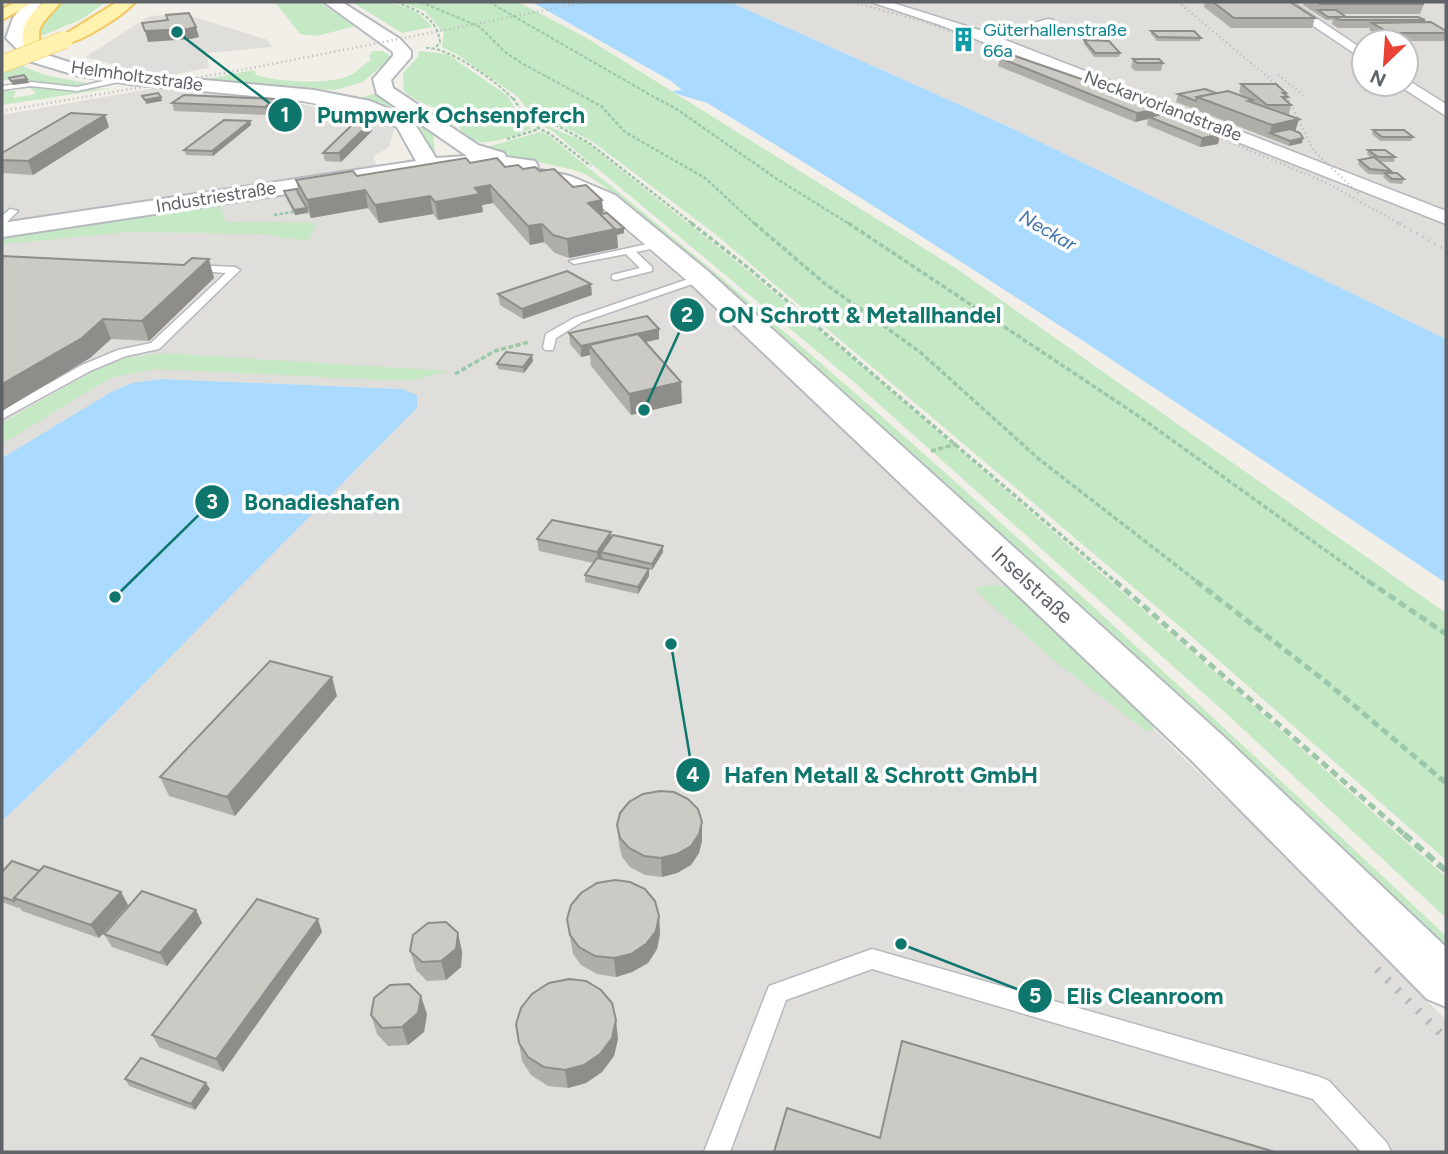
<svg xmlns="http://www.w3.org/2000/svg" width="1448" height="1154" viewBox="0 0 1448 1154" font-family="Figtree,sans-serif">
<rect width="100%" height="100%" fill="#f1efe8"/>
<g fill="#e0deda" fill-rule="evenodd">
<path d="M730,2H1446V339L1007,126ZM1364,42H1406V84H1364Z"/>
<polygon points="185,14 268,40 272,47 207,53 209,68 160,77 85,57 150,16"/>
<polygon points="155,88 279,99 387,123 395,127 389,147 373,157 383,180 590,201 701,296 964,545 1258,830 1446,1020 1446,1152 2,1152 2,821 92,736 416,408 417,396 402,389 161,379 132,383 111,392 2,458 2,115"/>
</g>
<g fill="#c5e8c5">
<polygon points="57,2 106,2 82,19 36,38 38,28"/>
<polygon points="275,2 319,2 355,26 317,36 300,34"/>
<path d="M352,2C383,2 412,0 432,27L402,33Z"/>
<polygon points="400,2 518,2 585,37 957,269 1446,613 1446,860 1191,636 715,234 593,142 562,126 534,118 518,97 458,55 442,47 444,33 425,11"/>
<path d="M373,51H383L392,57L363,82L335,90L201,80L254,70L256,75C278,82 335,86 354,73C360,69 364,64 371,60L369,56Z"/>
<path d="M419,51L447,54L508,96L523,123L532,128C515,136 480,151 465,135C460,130 457,121 452,117C437,105 418,105 404,91L403,73L418,57Z"/>
<polygon points="17,64 45,75 91,84 59,86 28,83 26,79 2,80 2,69"/>
<polygon points="28,85 63,91 112,88 2,105 2,91 16,91 13,98 36,94"/>
<path d="M379,92L432,129L435,151L429,152C424,113 392,107 358,99Z"/>
<polygon points="539,122 587,143 748,271 868,371 1233,688 1446,877 1446,918 1230,717 854,382 551,130 537,124"/>
<path d="M540,132L548,135C861,386 1154,661 1446,936V953C1174,694 902,436 615,194L587,175L574,170L480,149Z"/>
<polygon points="220,206 226,222 316,223 309,240 281,238 265,234 130,232 2,244 2,238"/>
<polygon points="165,353 449,371 410,381 154,369 110,378 2,444 2,423 96,369 126,358"/>
<polygon points="996,585 1013,588 1152,720 1153,731 1146,731 1052,659 975,590 978,587"/>
</g>
<g fill="#aadaff">
<path d="M532,2H730L1007,126L1446,339V583C1202,419 958,255 707,103C697,99 679,96 672,91L682,90L671,81Z"/>
<polygon points="161,379 402,389 417,395 417,408 92,736 2,821 2,458 111,392 132,383"/>
</g>
<g fill="none" stroke-linecap="round" stroke-linejoin="round">
<defs>
<g id="lane">
<polygon points="125,76 128,80 77,91 31,86 2,90 2,86 31,82 77,87"/>
<polygon points="284,94 382,113 386,115 382,117 287,98"/>
<polygon points="10,209 18,211 7,222 7,231 2,232 2,216"/>
<polygon points="661,241 665,242 665,246 636,252 652,267 652,271 616,280 612,279 612,275 640,268 626,254 574,264 569,261"/>
<polygon points="192,265 235,267 240,270 159,349 126,356 90,371 2,419 2,410 82,365 118,350 151,343 226,273 188,270 187,268"/>
<polygon points="700,275 704,276 704,280 582,322 556,338 553,350 545,350 543,347 546,334 574,318"/>
<polygon points="872,949 1320,1077 1329,1081 1387,1143 1391,1152 1361,1152 1313,1099 872,969 786,1000 730,1152 704,1152 769,986"/>
</g>
<g id="street">
<polygon points="871,2 890,2 979,30 985,28 1012,29 1048,19 1053,20 1053,26 1012,37 995,36 1446,211 1446,224 940,25"/>
<polygon points="1278,2 1292,2 1364,50 1364,60"/>
<polygon points="1406,79 1446,104 1446,116 1401,87 1398,84 1406,84"/>
</g>
<polygon id="secondary" points="26,2 42,2 29,19 23,37 41,53 78,65 129,73 314,90 370,101 411,118 436,158 467,156 377,94 373,79 393,56 393,52 324,2 342,2 400,39 411,51 411,57 391,80 393,88 478,145 504,153 506,157 535,161 538,166 536,169 570,176 615,195 709,272 1222,735 1446,947 1446,1007 1427,999 1190,759 691,284 599,205 555,186 511,177 509,171 446,170 2,237 2,223 416,161 397,127 359,110 314,102 129,84 75,75 29,61 6,38 13,18"/>
<g id="primary">
<polygon points="15,2 34,2 2,20 2,9"/>
<path d="M44,2H61C43,24 31,26 45,56L36,61L27,56C17,32 25,18 44,2Z"/>
<path d="M117,2H135C124,15 74,48 58,44L56,40Z"/>
</g>
</defs>
<use href="#lane" stroke="#b5b8bc" stroke-width="3"/>
<use href="#street" stroke="#b5b8bc" stroke-width="3"/>
<use href="#secondary" stroke="#b6babf" stroke-width="4"/>
<use href="#primary" stroke="#f2c960" stroke-width="4"/>
<g stroke="#9cc7a9" stroke-width="2" stroke-dasharray="3.5 2" stroke-linecap="butt">
<path d="M396,2C417,10 437,17 440,42L436,47"/>
<polyline points="421,2 480,27 505,52 523,64 590,100"/>
<polyline points="489,2 659,100"/>
<path d="M426,48C448,46 499,83 514,100"/>
</g>
<g stroke="#9cc7a9" stroke-width="2.5" stroke-dasharray="3.5 2" stroke-linecap="butt">
<polyline points="513,98 529,123 550,134 591,166"/>
<polyline points="586,98 601,106 625,132 705,178 756,225"/>
<polyline points="656,98 675,108 777,179 851,225"/>
<polyline points="528,119 558,126 589,143 694,225"/>
<polyline points="507,139 539,129"/>
<polyline points="274,215 299,211"/>
</g>
<g stroke="#9cc7a9" stroke-width="3.5" stroke-dasharray="5 2.5" stroke-linecap="butt">
<polyline points="691,223 751,270 1117,583"/>
<polyline points="754,223 824,283 920,352 1040,460 1199,583"/>
<polyline points="848,223 1140,417 1371,583"/>
<polyline points="455,374 495,351 529,342"/>
<polyline points="931,451 957,444"/>
</g>
<g stroke="#9cc7a9" stroke-width="5" stroke-dasharray="8 4.5" stroke-linecap="butt">
<polyline points="1115,581 1406,836"/>
<polyline points="1196,581 1325,681 1446,783"/>
<polyline points="1368,581 1446,634"/>
</g>
<polyline stroke="#9cc7a9" stroke-width="6" stroke-dasharray="10 5" stroke-linecap="butt" points="1404,834 1446,871"/>
<use href="#lane" fill="#fff" fill-rule="evenodd"/>
<use href="#street" fill="#fff" fill-rule="evenodd"/>
<use href="#secondary" fill="#fff" fill-rule="evenodd"/>
<use href="#primary" fill="#fff2af" fill-rule="evenodd"/>
<g stroke="#b6b7b8" stroke-width="2.5" stroke-dasharray="1 3.5" stroke-linecap="butt">
<polyline points="853,2 928,23 1039,65"/>
<polyline points="1178,2 1275,83 1291,104 1313,150 1359,194"/>
<polyline points="1278,75 1303,95"/>
<polyline points="2,111 236,71 587,2"/>
<polyline points="1201,130 1327,183 1402,225"/>
</g>
<polyline stroke="#b6b7b8" stroke-width="3.5" stroke-dasharray="1 6" stroke-linecap="butt" points="1398,223 1446,250"/>
<polyline stroke="#b6b7b8" stroke-width="8" stroke-dasharray="2.5 12" stroke-linecap="butt" points="1377,969 1446,1039"/>
<defs>
<polyline id="primary-bridge" points="2,64 64,40"/>
</defs>
<use href="#primary-bridge" stroke="#f2c960" stroke-width="18" stroke-linecap="butt"/>
<use href="#primary-bridge" stroke="#fff2af" stroke-width="17"/>
</g>
<g fill="#afaea9">
<polygon points="1205,2 1290,2 1315,18 1312,28 1231,28 1204,7"/>
<polygon points="1304,2 1420,2 1424,4 1420,14 1342,14 1346,17 1425,20 1424,22 1446,31 1446,41 1387,41 1369,30 1370,28 1338,28 1332,24 1333,20 1326,20 1303,5"/>
<polygon points="1151,31 1201,38 1200,41 1157,41 1151,34"/>
<polygon points="1084,40 1120,53 1119,57 1094,57 1084,44"/>
<polygon points="1000,58 1155,115 1218,144 1200,147 1147,125 1148,119 1135,122 998,66"/>
<polygon points="1133,59 1163,63 1161,71 1135,71 1131,67"/>
<polygon points="1241,84 1286,93 1285,95 1288,97 1287,101 1291,105 1289,114 1283,114 1299,119 1295,131 1303,138 1302,143 1289,146 1176,102 1178,94 1216,93 1244,97 1239,92"/>
<polygon points="172,103 277,107 267,115 174,111"/>
<polygon points="250,121 251,125 213,156 186,155 184,150"/>
<polygon points="109,127 33,175 2,173 2,153"/>
<polygon points="1373,130 1413,137 1411,141 1380,141 1372,134"/>
<polygon points="372,131 341,162 325,161 323,153"/>
<polygon points="1368,150 1395,157 1394,162 1380,162 1391,171 1390,173 1404,179 1402,184 1390,183 1383,177 1384,175 1368,174 1358,164 1359,160 1371,158 1367,154"/>
<polygon points="470,163 540,171 603,213 624,233 617,235 618,248 569,258 555,253 544,242 530,245 493,203 482,205 483,212 438,220 433,214 379,223 368,208 311,218 308,212 295,215 285,196 284,191 298,189 296,180 357,176"/>
<polygon points="2,256 214,278 149,341 111,339 90,358 2,411"/>
<polygon points="498,294 592,295 523,319 500,305"/>
<polygon points="659,329 659,339 646,342 682,403 631,415 591,366 590,355 581,357 570,344 569,333"/>
<polygon points="533,361 524,373 498,369 497,364"/>
<polygon points="611,538 663,552 652,570 602,558 649,569 649,576 638,594 585,582 585,575 593,563 539,551 537,539"/>
<polygon points="337,696 235,816 169,796 160,777"/>
<polygon points="617,825 702,841 699,853 691,865 677,873 662,877 645,875 630,867 622,857 619,844"/>
<polygon points="40,871 121,892 128,905 99,938 22,911 19,907 18,908 2,902 2,872"/>
<polygon points="196,910 202,923 167,966 112,947 104,934"/>
<polygon points="659,916 660,934 657,949 648,963 632,972 616,977 597,974 581,965 573,954 567,919"/>
<polygon points="322,932 223,1072 159,1047 152,1035"/>
<polygon points="458,933 462,952 461,967 446,980 427,981 416,970 410,951"/>
<polygon points="427,1014 424,1032 408,1045 388,1046 377,1034 371,1015"/>
<polygon points="618,1039 614,1056 602,1072 586,1083 568,1088 548,1086 531,1075 522,1061 519,1043"/>
<polygon points="125,1079 210,1089 195,1110 129,1086"/>
</g>
<g fill="#8f8d8a">
<polygon points="196,27 199,37 191,39 148,42 145,31"/>
<polygon points="27,79 29,83 13,85 11,81"/>
<polygon points="161,97 162,101 146,104 145,100"/>
<polygon points="275,99 277,107 267,115 265,107"/>
<polygon points="1157,110 1155,118 1149,117 1148,119 1135,122 1137,113"/>
<polygon points="105,115 109,127 33,175 28,161"/>
<polygon points="1299,119 1295,132 1270,133 1272,125"/>
<polygon points="250,121 251,125 213,156 212,151"/>
<polygon points="370,123 372,131 341,162 339,153"/>
<polygon points="1220,135 1218,144 1200,147 1202,138"/>
<polygon points="1303,138 1302,143 1289,146 1290,141"/>
<polygon points="490,185 493,203 482,205 483,212 438,220 435,202 475,188"/>
<polygon points="365,190 368,208 311,218 307,200"/>
<polygon points="430,196 433,214 379,223 375,205"/>
<polygon points="602,200 604,218 588,203"/>
<polygon points="307,208 308,213 295,215 294,210"/>
<polygon points="542,224 544,242 530,245 528,226"/>
<polygon points="624,228 624,233 617,235 618,248 569,258 567,239"/>
<polygon points="209,259 214,278 149,341 142,321"/>
<polygon points="591,284 592,295 523,319 522,309"/>
<polygon points="103,319 111,339 90,358 2,411 2,384"/>
<polygon points="659,329 659,339 596,354 589,345 590,355 581,357 581,346"/>
<polygon points="532,355 533,361 524,373 523,367"/>
<polygon points="681,382 682,403 631,415 629,394"/>
<polygon points="611,532 612,544 601,552 602,558 598,564 597,552"/>
<polygon points="663,546 663,552 652,570 652,564"/>
<polygon points="649,569 649,576 638,594 638,587"/>
<polygon points="332,677 337,696 235,816 227,797"/>
<polygon points="702,822 702,841 699,853 691,865 677,873 662,877 661,858"/>
<polygon points="121,892 128,905 99,938 91,925"/>
<polygon points="196,910 202,923 167,966 160,953"/>
<polygon points="659,916 660,934 657,949 648,963 632,972 616,977 614,958"/>
<polygon points="318,919 322,932 223,1072 216,1059"/>
<polygon points="458,933 462,952 461,967 446,980 441,961"/>
<polygon points="421,996 427,1014 424,1032 408,1045 402,1027"/>
<polygon points="616,1020 618,1039 614,1056 602,1072 586,1083 568,1088 565,1070"/>
<polygon points="206,1083 210,1089 195,1110 191,1104"/>
</g>
<g fill="#cccac5" stroke="#8f8d8a" stroke-width="2">
<polygon points="1213,2 1290,2 1315,18 1234,18"/>
<polygon points="1317,2 1420,2 1424,4 1320,4"/>
<polygon points="1318,10 1336,10 1346,17 1328,17"/>
<polygon points="189,13 196,27 188,29 145,31 142,23 168,20 166,15"/>
<polygon points="1334,17 1418,17 1425,20 1340,20"/>
<polygon points="1431,22 1446,31 1446,33 1390,33 1372,23"/>
<polygon points="1151,31 1194,31 1201,38 1158,37"/>
<polygon points="1084,40 1109,41 1120,53 1095,53"/>
<polygon points="1012,55 1087,81 1157,110 1137,113 1000,58"/>
<polygon points="1133,59 1159,59 1163,63 1137,63"/>
<polygon points="24,75 27,79 11,81 9,78"/>
<polygon points="1241,84 1276,84 1286,93 1283,93 1288,97 1282,97 1291,105 1267,105"/>
<polygon points="1205,89 1216,93 1197,97 1196,101 1178,94"/>
<polygon points="1228,91 1253,100 1248,101 1299,119 1272,125 1197,97"/>
<polygon points="158,93 161,97 145,100 142,96"/>
<polygon points="184,95 275,99 265,107 172,103"/>
<polygon points="71,113 105,115 28,161 2,160 2,153"/>
<polygon points="1166,113 1220,135 1202,138 1149,117"/>
<polygon points="224,120 250,121 212,151 184,150"/>
<polygon points="355,122 370,123 339,153 323,153"/>
<polygon points="1290,129 1300,133 1303,138 1290,141 1270,133"/>
<polygon points="1373,130 1404,130 1413,137 1382,137"/>
<polygon points="1368,150 1385,150 1395,157 1378,157"/>
<polygon points="1374,157 1391,171 1370,169 1359,160"/>
<polygon points="466,158 470,163 497,158 505,167 518,165 523,169 535,167 540,171 554,169 573,187 586,185 602,200 588,203 616,229 567,239 553,235 542,224 528,226 490,185 475,188 480,194 435,202 430,196 375,205 365,190 307,200 296,180 353,171 357,176"/>
<polygon points="1385,173 1397,173 1404,179 1392,179"/>
<polygon points="297,189 298,193 307,208 294,210 284,191"/>
<polygon points="607,213 624,228 616,230 600,214"/>
<polygon points="2,256 184,265 192,258 209,259 142,321 103,319 82,338 2,384"/>
<polygon points="567,271 591,284 522,309 498,294"/>
<polygon points="647,316 659,329 581,346 569,333"/>
<polygon points="638,334 681,382 629,394 589,345"/>
<polygon points="506,352 532,355 523,367 497,364"/>
<polygon points="552,520 611,532 597,552 537,539"/>
<polygon points="613,535 663,546 652,564 601,552"/>
<polygon points="597,558 649,569 638,587 585,575"/>
<polygon points="270,661 332,677 227,797 160,777"/>
<polygon points="660,791 674,792 688,799 698,809 702,822 699,834 691,846 677,854 661,858 644,856 629,848 620,838 617,825 620,813 629,802 643,794"/>
<polygon points="12,861 40,871 14,898 15,900 14,901 2,897 2,872"/>
<polygon points="44,866 121,892 91,925 14,898"/>
<polygon points="615,880 630,882 645,889 655,901 659,916 656,931 646,944 631,954 614,958 595,956 579,947 570,935 567,919 571,905 581,893 597,883"/>
<polygon points="142,891 196,910 160,953 104,934"/>
<polygon points="257,899 318,919 216,1059 152,1035"/>
<polygon points="446,922 458,933 456,949 441,961 422,962 410,951 413,935 428,923"/>
<polygon points="569,979 586,981 601,990 612,1003 616,1020 612,1038 600,1054 584,1065 565,1070 544,1067 528,1057 519,1043 516,1024 521,1008 532,994 549,983"/>
<polygon points="409,984 421,996 418,1013 402,1027 382,1028 371,1015 374,998 390,985"/>
<polygon points="902,1041 1275,1152 774,1152 787,1108 880,1138"/>
<polygon points="141,1058 206,1083 191,1104 125,1079"/>
</g>
<defs>
<symbol id="building-bare" viewBox="-9 -9 18 18"><path d="M-4-6H4V6H1V3H-1V6H-4ZM-2.5-4.3h1.7v1.8h-1.7ZM.8-4.3h1.7v1.8H.8ZM-2.5-1h1.7V.8h-1.7ZM.8-1h1.7V.8H.8Z" fill="#0f9aa8" stroke="#fff" stroke-width="2.5" paint-order="stroke"/></symbol>
</defs>
<g fill-rule="evenodd">
<use href="#building-bare" x="946" y="22" width="35" height="35"/>
</g>
<g text-anchor="middle" stroke-width="7" stroke-linejoin="round" paint-order="stroke">
<g font-size="18" fill="#0d838f" stroke="#fff" text-anchor="start">
<text x="983" y="36">Güterhallenstraße<tspan x="983" dy="21">66a</tspan></text>
</g>
<g font-size="18" fill="#5f6368" stroke="#fff">
<text transform="translate(137 76) rotate(8)" y="6">Helmholtzstraße</text>
<text transform="translate(1163 106) rotate(21)" y="6">Neckarvorlandstraße</text>
<text transform="translate(216 197) rotate(-9)" y="6">Industriestraße</text>
</g>
<g font-size="19" font-style="italic" fill="#4174aa" stroke="#fff">
<text transform="translate(1048 230) rotate(30)" y="7">Neckar</text>
</g>
<g font-size="21" fill="#5f6368" stroke="#fff">
<text transform="translate(1032 585) rotate(43)" y="7">Inselstraße</text>
</g>
</g>
<path fill="none" stroke="#0f766e" stroke-width="2.5" d="M177 32L285 115M644 410L687 315M115 597L212 502M671 644L693 775M901 944L1035 996"/>
<g fill="#0f766e" stroke="#fff" stroke-width="2.5">
<circle cx="177" cy="32" r="7"/>
<circle cx="644" cy="410" r="7"/>
<circle cx="115" cy="597" r="7"/>
<circle cx="671" cy="644" r="7"/>
<circle cx="901" cy="944" r="7"/>
<circle cx="285" cy="115" r="18"/>
<circle cx="687" cy="315" r="18"/>
<circle cx="212" cy="502" r="18"/>
<circle cx="693" cy="775" r="18"/>
<circle cx="1035" cy="996" r="18"/>
</g>
<g font-size="21" text-anchor="middle" font-weight="bold" fill="#fff">
<text x="285" y="122">1</text>
<text x="687" y="322">2</text>
<text x="212" y="509">3</text>
<text x="693" y="782">4</text>
<text x="1035" y="1003">5</text>
</g>
<g font-size="23" text-anchor="middle" font-weight="bold" fill="#0f766e" stroke="#fff" stroke-width="7" stroke-linejoin="round" paint-order="stroke">
<text x="451" y="123">Pumpwerk Ochsenpferch</text>
<text x="860" y="323">ON Schrott &amp; Metallhandel</text>
<text x="322" y="510">Bonadieshafen</text>
<text x="881" y="783">Hafen Metall &amp; Schrott GmbH</text>
<text x="1145" y="1004">Elis Cleanroom</text>
</g>
<rect width="1448" height="1154" fill="none" stroke="#5f6368" stroke-width="7"/>
<g transform="translate(1385 63) rotate(205)"><circle r="33" fill="#ffffff" stroke="#bfc1c3" stroke-width="2"/>
<path d="M0-5L12 26L0 18L-12 26Z" fill="#ea4335"/>
<text y="-10" font-size="19" font-weight="bold" text-anchor="middle" fill="#5f6368">N</text>
</g>
</svg>
